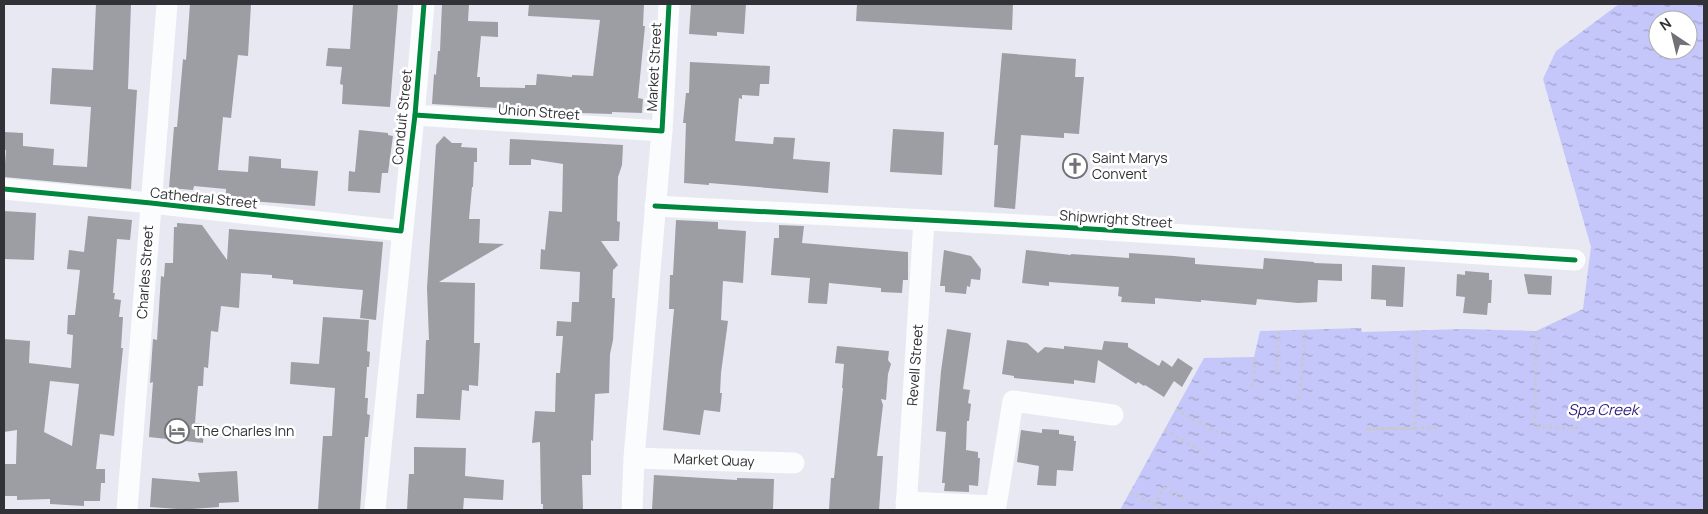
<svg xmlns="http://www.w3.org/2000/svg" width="1708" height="514" viewBox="0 0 1708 514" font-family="Manrope,sans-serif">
<defs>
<pattern id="water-ripples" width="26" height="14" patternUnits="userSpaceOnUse" patternTransform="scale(1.25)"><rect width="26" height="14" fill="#c5c6f9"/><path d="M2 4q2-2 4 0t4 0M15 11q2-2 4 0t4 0" fill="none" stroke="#a1a1ca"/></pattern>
</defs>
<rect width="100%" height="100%" fill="#e7e8f1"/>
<path fill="url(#water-ripples)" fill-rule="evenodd" d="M1619,4H1704V510H1120L1204,358L1254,357L1260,331L1361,328L1362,332L1464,329L1536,331L1583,309L1591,247L1543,79L1556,51ZM1658,20H1688V50H1658Z"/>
<g fill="#9d9da4" fill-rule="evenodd">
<polygon points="96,4 131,4 128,89 137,90 131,189 4,177 6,150 4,150 4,132 23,133 23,146 54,149 53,165 87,167 91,107 50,104 52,68 93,70"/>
<polygon points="190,4 251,4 248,56 238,55 231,118 223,117 218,170 248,172 249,156 281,159 281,168 318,171 315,206 226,199 226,189 194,186 193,190 169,188 174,127 177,127 183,59 186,60"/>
<polygon points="353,4 398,4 390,107 342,104 343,85 340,84 342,67 326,66 328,48 350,49"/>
<polygon points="442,4 469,4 468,21 498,22 498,37 481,36 477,77 480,77 480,87 525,88 525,85 536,85 537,74 572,77 572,75 593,76 600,20 528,16 529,4 644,4 643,26 645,26 638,98 643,99 642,113 612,112 612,114 581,113 432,104 434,74 436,75 438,51 440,51"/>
<polygon points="691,4 746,4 744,34 717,32 717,36 689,34"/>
<polygon points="857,4 1013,4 1012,30 856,21"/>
<polygon points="1002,53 1076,59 1075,77 1084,77 1079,134 1064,133 1064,138 1021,135 1015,209 994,207 998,145 994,145"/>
<polygon points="690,62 770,66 769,84 760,84 759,96 742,95 742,99 739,98 735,141 773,144 774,137 795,138 793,159 830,162 828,193 709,183 709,185 684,183 686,123 683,123 686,93 689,93"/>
<polygon points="893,129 944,132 942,175 890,172"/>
<polygon points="359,130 388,133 388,135 393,136 388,173 382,173 380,193 348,191 349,171 355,172"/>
<polygon points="444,136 452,143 462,143 461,147 477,148 477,162 474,162 473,187 472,187 469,219 480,219 479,243 504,244 439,282 475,283 474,343 480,343 478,386 469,385 469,391 462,390 460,420 416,418 417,394 424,394 426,340 429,340 427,288 436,145"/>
<polygon points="510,139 623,145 622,165 618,177 617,221 620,222 619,241 601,241 618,265 613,270 612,298 615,298 613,340 610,354 609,393 595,394 593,441 591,440 591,475 582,475 583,510 543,510 543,504 541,504 540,442 532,443 535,411 555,412 556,373 560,373 563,336 556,336 557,321 571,322 572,302 579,302 580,272 540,269 541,249 545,250 549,211 562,212 563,164 531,159 531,165 509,165"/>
<polygon points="4,211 36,213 34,260 4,259"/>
<path d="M88,216L132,220L130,240L117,239L113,293H115L114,299L121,300L119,317H123L121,348H123L114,436L100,434L96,469H105V483H101L100,501H84V506L50,504V499L17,500V496H4V464H16L17,430L4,432V339L30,341L29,363L71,368L73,335L67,334L68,315H75L80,270L67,269L69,250L84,252ZM50,381L79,384L72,446L44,432Z"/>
<polygon points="676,220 718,222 718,229 746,231 743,283 723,281 721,320 728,321 721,373 720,393 722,393 720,412 704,410 700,435 663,430 674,309 669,309 670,275 673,275"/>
<polygon points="177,223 202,225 227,260 229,229 383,242 376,320 360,318 363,290 293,284 293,280 272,278 272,275 241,273 239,308 221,306 218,332 211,331 208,368 204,367 203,386 198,386 195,423 205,424 203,443 149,437 153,382 150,383 153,339 157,340 161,276 164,277 165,263 173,263 174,227 177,227"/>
<polygon points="779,225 804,226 802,243 908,252 908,280 903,280 902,293 881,292 881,288 829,283 827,304 808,303 810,278 771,275 774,238 779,238"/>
<polygon points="944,250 971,256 981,269 980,280 971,279 970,287 967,286 966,294 945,292 945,286 940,286"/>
<polygon points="1026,250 1071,255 1071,254 1129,258 1129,253 1174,256 1195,258 1195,264 1263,269 1264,258 1314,262 1314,263 1342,264 1342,281 1318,280 1317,302 1298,303 1257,299 1256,305 1201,300 1201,302 1155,298 1155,304 1121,302 1122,297 1118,296 1119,287 1049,282 1049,286 1022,283"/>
<polygon points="1372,265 1405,267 1403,307 1386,306 1386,300 1371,299"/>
<polygon points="1465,271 1489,273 1489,280 1492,280 1491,303 1488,303 1487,315 1463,313 1465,297 1456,296 1457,274 1465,275"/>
<polygon points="1524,274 1552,276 1551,295 1528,294"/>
<polygon points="323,317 369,320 367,351 370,352 369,367 367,367 365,398 368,398 367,414 370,415 368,437 365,437 360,510 318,510 323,436 332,436 335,388 290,384 291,362 319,364"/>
<polygon points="947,329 971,333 963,389 970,390 968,403 971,404 969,421 967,421 966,450 978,452 978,458 980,458 978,486 969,485 969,492 944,491 945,483 942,483 946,432 936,431 941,371"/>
<polygon points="1007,340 1027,343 1038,353 1045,347 1064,349 1064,346 1102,350 1104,341 1128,343 1128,347 1159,366 1162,360 1172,367 1178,358 1193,368 1182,387 1174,381 1164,397 1145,385 1144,386 1138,382 1136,384 1098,360 1095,383 1074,380 1074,384 1014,378 1014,376 1002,374"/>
<polygon points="837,346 889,351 888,360 891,364 888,374 886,400 881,399 883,405 877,456 883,456 879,510 829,510 831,478 834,478 843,388 842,388 844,364 835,363"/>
<polygon points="1042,429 1059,430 1059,434 1074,436 1074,441 1076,441 1073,471 1057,470 1056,486 1037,485 1039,466 1017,462 1021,430 1042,433"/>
<polygon points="414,447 466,448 465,476 504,480 503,500 464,498 463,510 407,510 409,474 414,474"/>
<polygon points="237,471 239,502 219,503 219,507 192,509 192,510 150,507 152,478 200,482 198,473"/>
<polygon points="654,475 737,480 737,478 774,479 773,510 652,510"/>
</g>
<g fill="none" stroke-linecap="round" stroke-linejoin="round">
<g stroke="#c8c9cc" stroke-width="3" stroke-dasharray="2.5 4" stroke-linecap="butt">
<polyline points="1417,331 1415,428 1366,429 1438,428"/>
<polyline points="1536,331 1535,427 1578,428"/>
<polyline points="1276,373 1279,330"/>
<polyline points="1253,387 1255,357"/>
<polyline points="1299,399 1306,329"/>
<polyline points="1176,409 1218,433"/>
<polyline points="1165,430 1205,453"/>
<polyline points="1130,492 1165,510"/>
<polyline points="1154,505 1164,488 1188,500"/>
</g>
<g stroke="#fbfcfd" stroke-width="21">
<polyline points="415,115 662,131"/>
<polyline points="4,189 151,203 401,231"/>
<polyline points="655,206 1060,227 1575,260"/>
<polyline points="634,458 794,463"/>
<polyline points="906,502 996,506 1013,401 1113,415"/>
<polyline points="127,510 167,4"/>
<path d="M375,510C391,341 410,173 424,4"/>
<polyline points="632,510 634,458 662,131 669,4"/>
<polyline points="906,510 924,220"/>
</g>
<defs>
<g id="cycleway">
<polyline points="415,115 662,131 669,4"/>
<polyline points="4,189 151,203 401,231 415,115 424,4"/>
<polyline points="655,206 1060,227 1575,260"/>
</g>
</defs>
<use href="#cycleway" stroke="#fff" stroke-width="8"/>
<use href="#cycleway" stroke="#00873e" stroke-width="5"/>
</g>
<defs>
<symbol id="church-ring" viewBox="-11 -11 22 22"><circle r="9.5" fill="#fff" stroke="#717178" stroke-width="1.5"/><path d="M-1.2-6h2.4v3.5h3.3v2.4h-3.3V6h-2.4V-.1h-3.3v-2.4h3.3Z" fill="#717178"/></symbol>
<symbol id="hotel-ring" viewBox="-11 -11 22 22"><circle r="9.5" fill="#fff" stroke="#717178" stroke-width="1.5"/><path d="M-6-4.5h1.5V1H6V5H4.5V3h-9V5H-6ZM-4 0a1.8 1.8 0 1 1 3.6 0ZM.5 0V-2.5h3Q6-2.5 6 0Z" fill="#717178"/></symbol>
</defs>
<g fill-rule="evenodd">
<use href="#church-ring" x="1061" y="152" width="28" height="28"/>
<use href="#hotel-ring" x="163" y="417" width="28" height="28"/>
</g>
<g text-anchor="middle" stroke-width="5" stroke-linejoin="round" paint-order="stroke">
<g font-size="14" fill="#313137" stroke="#fff">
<text transform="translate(654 67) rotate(-87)" y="5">Market Street</text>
<text transform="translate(539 112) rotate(4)" y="5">Union Street</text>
<text transform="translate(402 117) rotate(-84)" y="5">Conduit Street</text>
<text transform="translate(204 198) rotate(6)" y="5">Cathedral Street</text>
<text transform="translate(1116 219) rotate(4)" y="5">Shipwright Street</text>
<text transform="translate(145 272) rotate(-86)" y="5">Charles Street</text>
<text transform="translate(915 365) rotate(-86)" y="5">Revell Street</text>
<text transform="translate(714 460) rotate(2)" y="5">Market Quay</text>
</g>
<g font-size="14" fill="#313137" stroke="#fff" text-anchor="start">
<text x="1092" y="163">Saint Marys<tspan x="1092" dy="16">Convent</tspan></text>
<text x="194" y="436">The Charles Inn</text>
</g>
<g font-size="15" font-style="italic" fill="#2f1c7d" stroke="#fff">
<text x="1603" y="415">Spa Creek</text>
</g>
</g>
<rect width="1708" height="514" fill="none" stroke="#313137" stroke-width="10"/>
<g transform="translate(1673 35) rotate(325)"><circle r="24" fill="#ffffff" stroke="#adadaf"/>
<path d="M0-4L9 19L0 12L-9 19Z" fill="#717178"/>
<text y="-8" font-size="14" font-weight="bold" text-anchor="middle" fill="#313137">N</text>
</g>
</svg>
